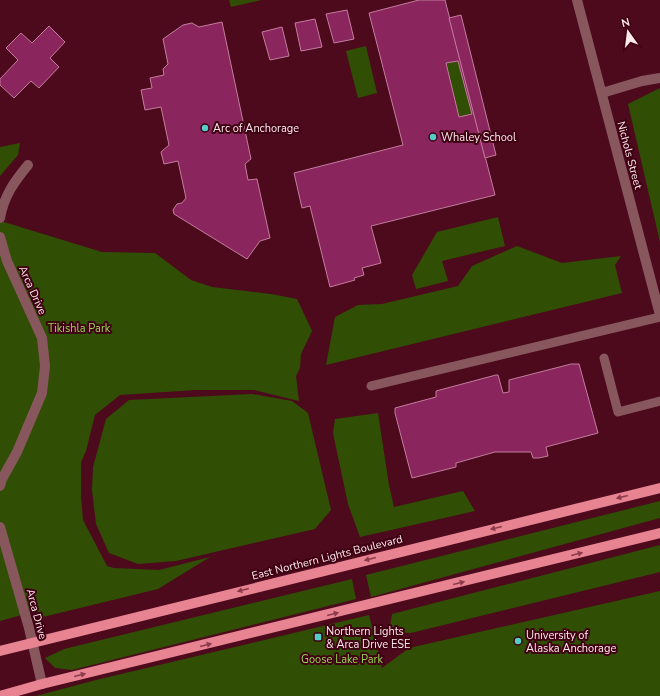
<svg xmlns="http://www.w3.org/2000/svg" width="660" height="696" viewBox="0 0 660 696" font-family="'Nunito Sans',sans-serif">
<rect width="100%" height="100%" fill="#4c0a1c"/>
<g fill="#304f04">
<polygon points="229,0 261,0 231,7"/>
<polygon points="366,46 377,93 358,98 346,51"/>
<polygon points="458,61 472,114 459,117 446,63"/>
<polygon points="660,88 660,242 628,104"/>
<polygon points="20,143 18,155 0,176 0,147"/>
<polygon points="0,217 4,222 102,252 155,253 191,280 212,287 271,294 297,299 312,331 301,354 300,368 296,376 299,401 254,390 195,390 120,395 95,415 86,451 81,462 81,497 83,520 107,566 114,568 159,570 210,557 158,589 43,617 36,611 0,621"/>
<polygon points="498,217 505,246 442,261 448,281 416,289 412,275 437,232"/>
<polygon points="517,246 562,263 621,256 615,265 622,293 326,365 335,317 358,305 382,304 458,286 472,266"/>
<polygon points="252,394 292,401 308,413 331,510 315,529 176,561 138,564 109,553 96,524 92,490 93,467 106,419 129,400"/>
<polygon points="378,413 389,485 394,507 463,491 475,511 360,537 348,504 333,433 335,419"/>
<polygon points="660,501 660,518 371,597 366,575"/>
<polygon points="660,545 660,572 411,633 389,632 392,614"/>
<polygon points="352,579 356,599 72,670 55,668 45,658 64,649"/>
<polygon points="660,591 660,696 36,696 96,680 369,615 382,668 409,648"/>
</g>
<g fill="#8a255d" stroke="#c37d9d" fill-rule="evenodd">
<path d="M419,0H445L495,195L371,226L381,263L362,268L364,275L354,278L355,280L330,287L310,206L302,208L294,173L403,145L369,13ZM458,61L472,114L459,117L446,63Z"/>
<polygon points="347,10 354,39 334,43 326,14"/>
<polygon points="461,15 496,155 485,158 449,18"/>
<polygon points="315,19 322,47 301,51 295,23"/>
<polygon points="222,22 251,159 245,164 248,180 257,179 270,238 260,241 247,259 174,214 173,210 177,204 182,203 186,198 178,161 164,164 161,152 169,145 161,107 145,110 141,90 152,88 150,78 164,75 163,69 168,64 163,39 183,25 192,23 199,27"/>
<polygon points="49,26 65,42 50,58 59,67 39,88 31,81 14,98 0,85 0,79 18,60 6,48 21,33 32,43"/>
<polygon points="282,27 289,56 270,60 262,32"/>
<polygon points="571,364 579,364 598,433 546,447 548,456 539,458 533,458 531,452 495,452 456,463 456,467 412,478 395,413 395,408 436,397 436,391 496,375 498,375 503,393 509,392 509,380"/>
</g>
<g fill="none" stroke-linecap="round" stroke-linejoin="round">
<g stroke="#88575d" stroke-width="9">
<polyline points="604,358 618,412 660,401"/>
<polyline points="371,386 660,317"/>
</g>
<g stroke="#88575d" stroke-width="10">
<polyline points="577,0 660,315"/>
<polyline points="602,93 642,81 660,78"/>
<path d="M0,218C4,196 14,182 28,165"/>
<polyline points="0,237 7,261 42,338 45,366 42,393 17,452 2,479 0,486"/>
<polyline points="0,527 29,628 42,684"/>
</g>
<g stroke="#e88392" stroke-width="10">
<polyline points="0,651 660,488"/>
<polyline points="0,696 42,684 660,533"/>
</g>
</g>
<defs><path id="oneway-solid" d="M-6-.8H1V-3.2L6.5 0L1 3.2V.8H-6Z"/></defs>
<g fill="#8c3b4c">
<use href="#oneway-solid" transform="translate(622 497) rotate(166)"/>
<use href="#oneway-solid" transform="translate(496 528) rotate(166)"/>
<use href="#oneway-solid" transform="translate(577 554) rotate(-14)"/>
<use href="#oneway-solid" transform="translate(370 559) rotate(166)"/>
<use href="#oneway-solid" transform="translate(459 583) rotate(-14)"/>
<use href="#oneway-solid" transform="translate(243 590) rotate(166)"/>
<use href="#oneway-solid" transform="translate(333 614) rotate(-14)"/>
<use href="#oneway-solid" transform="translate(206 645) rotate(-14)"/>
<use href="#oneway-solid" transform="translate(80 675) rotate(-14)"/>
</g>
<g fill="#54cdc8" stroke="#400013" stroke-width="1.5">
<circle cx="205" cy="128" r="4"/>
<circle cx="433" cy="137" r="4"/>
<rect x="314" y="633" width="8" height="8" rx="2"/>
<circle cx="518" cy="641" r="4"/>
</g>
<g text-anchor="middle" stroke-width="4" stroke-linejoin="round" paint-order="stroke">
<g font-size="11" fill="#fbeaeb" stroke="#400013" text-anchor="start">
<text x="213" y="132">Arc of Anchorage</text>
<text x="441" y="141">Whaley School</text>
<text x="326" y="635">Northern Lights<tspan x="326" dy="13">&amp; Arca Drive ESE</tspan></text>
<text x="526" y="639">University of<tspan x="526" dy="13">Alaska Anchorage</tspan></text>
</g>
<g font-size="11" fill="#fbeaeb" stroke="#400013">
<text transform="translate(630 155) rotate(75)" y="4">Nichols Street</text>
<text transform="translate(33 290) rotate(66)" y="4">Arca Drive</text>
<text transform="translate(327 557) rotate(-14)" y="4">East Northern Lights Boulevard</text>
<text transform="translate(37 614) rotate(75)" y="4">Arca Drive</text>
</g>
<g font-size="11" fill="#98d853" stroke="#400013">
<text x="79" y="332">Tikishla Park</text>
<text x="342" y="663">Goose Lake Park</text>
</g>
</g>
<g transform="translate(628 32) rotate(346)" stroke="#400013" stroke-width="3" paint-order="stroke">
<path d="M0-3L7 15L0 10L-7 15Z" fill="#fbeaeb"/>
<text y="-6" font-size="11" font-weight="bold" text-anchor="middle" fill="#fbeaeb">N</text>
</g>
</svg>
